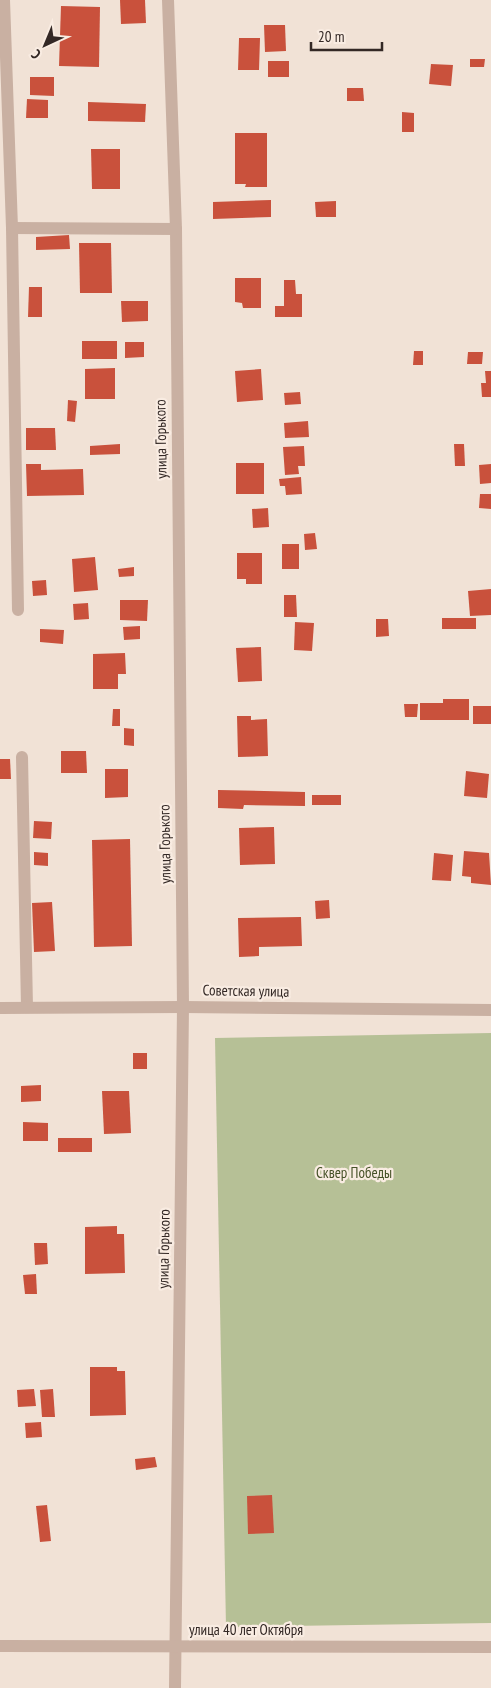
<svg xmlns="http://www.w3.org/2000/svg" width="491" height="1688" viewBox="0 0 491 1688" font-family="'PT Sans Narrow',sans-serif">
<rect width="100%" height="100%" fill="#f1e2d6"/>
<polygon fill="#b6c096" points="491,1033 491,1623 226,1627 215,1038"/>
<g fill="#c9513c">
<polygon points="120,0 145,0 146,23 121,24"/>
<polygon points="61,6 100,7 99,67 59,66"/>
<polygon points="264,25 285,25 286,51 265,52"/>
<polygon points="239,38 260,38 259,70 238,70"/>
<polygon points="470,59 485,59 484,67 470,67"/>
<rect x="268" y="61" width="21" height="16"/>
<polygon points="431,64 453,65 451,86 429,84"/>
<polygon points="30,77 54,77 54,96 30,95"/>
<polygon points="347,88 363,88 364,101 347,101"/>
<polygon points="27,99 48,100 48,118 26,118"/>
<polygon points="88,102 146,104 145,122 88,121"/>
<polygon points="402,112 414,113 414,132 402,132"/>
<polygon points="235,133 267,133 267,187 245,187 246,184 235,184"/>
<polygon points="91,149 120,149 120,189 92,189"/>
<polygon points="271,200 271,217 213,219 213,202"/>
<polygon points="336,201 336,217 316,217 315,202"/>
<polygon points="69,235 70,249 36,250 36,237"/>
<polygon points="79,243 111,243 112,293 80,293"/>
<polygon points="235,278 261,278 261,308 243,308 242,303 235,302"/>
<polygon points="284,280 295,280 296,294 302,294 302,317 275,317 275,306 284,306"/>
<polygon points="29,287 42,287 42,317 28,317"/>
<polygon points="121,301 148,301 148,321 122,322"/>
<rect x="82" y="341" width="35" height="18"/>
<polygon points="125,342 144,342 144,357 125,358"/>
<polygon points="414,351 423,351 423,365 413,365"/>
<polygon points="468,352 483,352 482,364 467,364"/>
<polygon points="115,368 115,399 85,399 85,369"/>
<polygon points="261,369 263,400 237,402 235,371"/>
<polygon points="485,371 491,371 491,397 482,397 481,383 486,383"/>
<polygon points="300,392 301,404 285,405 284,393"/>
<polygon points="68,400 77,401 75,422 67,421"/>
<polygon points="308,421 309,437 285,438 284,423"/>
<polygon points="26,428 55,428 56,450 26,450"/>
<polygon points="120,444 120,454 90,455 90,446"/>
<polygon points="454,444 464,444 465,466 455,466"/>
<polygon points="304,446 305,466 298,466 299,474 285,475 283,447"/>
<rect x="236" y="463" width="28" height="31"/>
<polygon points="26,464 41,464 41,470 83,469 84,495 27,496"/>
<polygon points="491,464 491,483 480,484 479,465"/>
<polygon points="301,477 302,494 286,495 285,486 280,486 279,479"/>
<polygon points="480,494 491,494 491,509 479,508"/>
<polygon points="268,508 269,527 253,528 252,509"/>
<polygon points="315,533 317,549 305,550 304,534"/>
<rect x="282" y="544" width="17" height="25"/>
<polygon points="237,553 262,553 262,584 246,584 246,579 237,579"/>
<polygon points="95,557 98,590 74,592 72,559"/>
<polygon points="134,567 134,576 119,577 118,569"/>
<polygon points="46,580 47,595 33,596 32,581"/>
<polygon points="491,589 491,615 470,616 468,591"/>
<polygon points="284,595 296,595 297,617 284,617"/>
<polygon points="120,600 148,600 147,621 120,620"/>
<polygon points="88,603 89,619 74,620 73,604"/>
<rect x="442" y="618" width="34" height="11"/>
<polygon points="376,619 388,619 389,636 376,637"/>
<polygon points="295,622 314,623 312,651 294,650"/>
<polygon points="140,626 140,639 124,640 123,627"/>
<polygon points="40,629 64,630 63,644 40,642"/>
<polygon points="261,647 262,681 238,682 236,648"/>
<polygon points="125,653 126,674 118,674 118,689 93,689 93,654"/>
<polygon points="443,699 469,699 469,720 420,720 420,703 443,703"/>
<polygon points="404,704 418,704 417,717 405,717"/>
<rect x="473" y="706" width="18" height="18"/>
<polygon points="113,709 120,709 120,726 112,726"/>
<polygon points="237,716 251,716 251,720 267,719 268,756 238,757"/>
<polygon points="124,728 134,729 134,746 124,745"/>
<polygon points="61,751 86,751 87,773 61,773"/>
<polygon points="0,759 10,759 11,779 0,779"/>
<polygon points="105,769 128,769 128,797 105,798"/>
<polygon points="466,771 489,774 487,798 464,796"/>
<polygon points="218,790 305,792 305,806 244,805 243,809 218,808"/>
<rect x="312" y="795" width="29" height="10"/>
<polygon points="34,821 52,822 51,839 33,838"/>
<polygon points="274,827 275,864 240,865 239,828"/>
<polygon points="130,839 132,946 94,947 92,840"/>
<polygon points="464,851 489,853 491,885 471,883 471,877 462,876"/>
<polygon points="34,852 48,853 48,866 34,865"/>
<polygon points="434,853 453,855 451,881 432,880"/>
<polygon points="329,900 330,918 316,919 315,901"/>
<polygon points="52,902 55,951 34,952 32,903"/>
<polygon points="301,917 302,946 259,947 259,956 239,957 238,918"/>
<rect x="133" y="1053" width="14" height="16"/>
<polygon points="41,1085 41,1101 21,1102 21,1086"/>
<polygon points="102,1091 129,1091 131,1133 104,1134"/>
<polygon points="23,1122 48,1123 48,1141 23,1141"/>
<rect x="58" y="1138" width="34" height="14"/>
<polygon points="117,1226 117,1234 124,1234 125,1273 85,1274 85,1227"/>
<polygon points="34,1243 47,1243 48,1264 35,1265"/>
<polygon points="36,1274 37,1294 25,1294 23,1275"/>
<polygon points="90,1367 117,1367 117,1371 125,1371 126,1415 90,1416"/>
<polygon points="34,1389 36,1406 18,1407 17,1390"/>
<polygon points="53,1389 55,1417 42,1417 40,1390"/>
<polygon points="41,1422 42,1437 26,1438 25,1423"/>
<polygon points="155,1457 157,1467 136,1470 135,1459"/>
<polygon points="272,1495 274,1533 248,1534 247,1496"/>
<polygon points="47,1505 51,1541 40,1542 36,1506"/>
</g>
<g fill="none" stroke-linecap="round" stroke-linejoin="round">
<g stroke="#c9b0a2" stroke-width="12">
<polyline points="4,0 12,228 18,610"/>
<polyline points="168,0 176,229 183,1007 175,1688"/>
<polyline points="12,228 176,229"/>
<polyline points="22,757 27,1007"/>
<polyline points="0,1008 183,1007 491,1010"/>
<polyline points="0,1646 491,1647"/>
</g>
</g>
<g text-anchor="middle" stroke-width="4.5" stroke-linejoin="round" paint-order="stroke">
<g font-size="15" fill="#332825" stroke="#f9ece2">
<text transform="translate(161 439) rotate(-91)" y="5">улица Горького</text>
<text transform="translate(165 844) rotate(-91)" y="5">улица Горького</text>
<text transform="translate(246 991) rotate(1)" y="5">Советская улица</text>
<text transform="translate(164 1249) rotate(-89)" y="5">улица Горького</text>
<text x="246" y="1635">улица 40 лет Октября</text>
</g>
<g font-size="15" fill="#465228" stroke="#f9ece2">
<text x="354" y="1178">Сквер Победы</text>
</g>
</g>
<g transform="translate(45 45) rotate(224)" stroke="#f9ece2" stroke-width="4" paint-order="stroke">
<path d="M0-4L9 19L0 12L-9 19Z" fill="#332825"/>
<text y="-8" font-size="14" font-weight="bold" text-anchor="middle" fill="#332825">С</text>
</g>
<path d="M311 42v8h71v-8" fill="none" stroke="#332825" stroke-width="2.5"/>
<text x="318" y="42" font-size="15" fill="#332825" stroke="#f9ece2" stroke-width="4" paint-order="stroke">20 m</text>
</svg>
